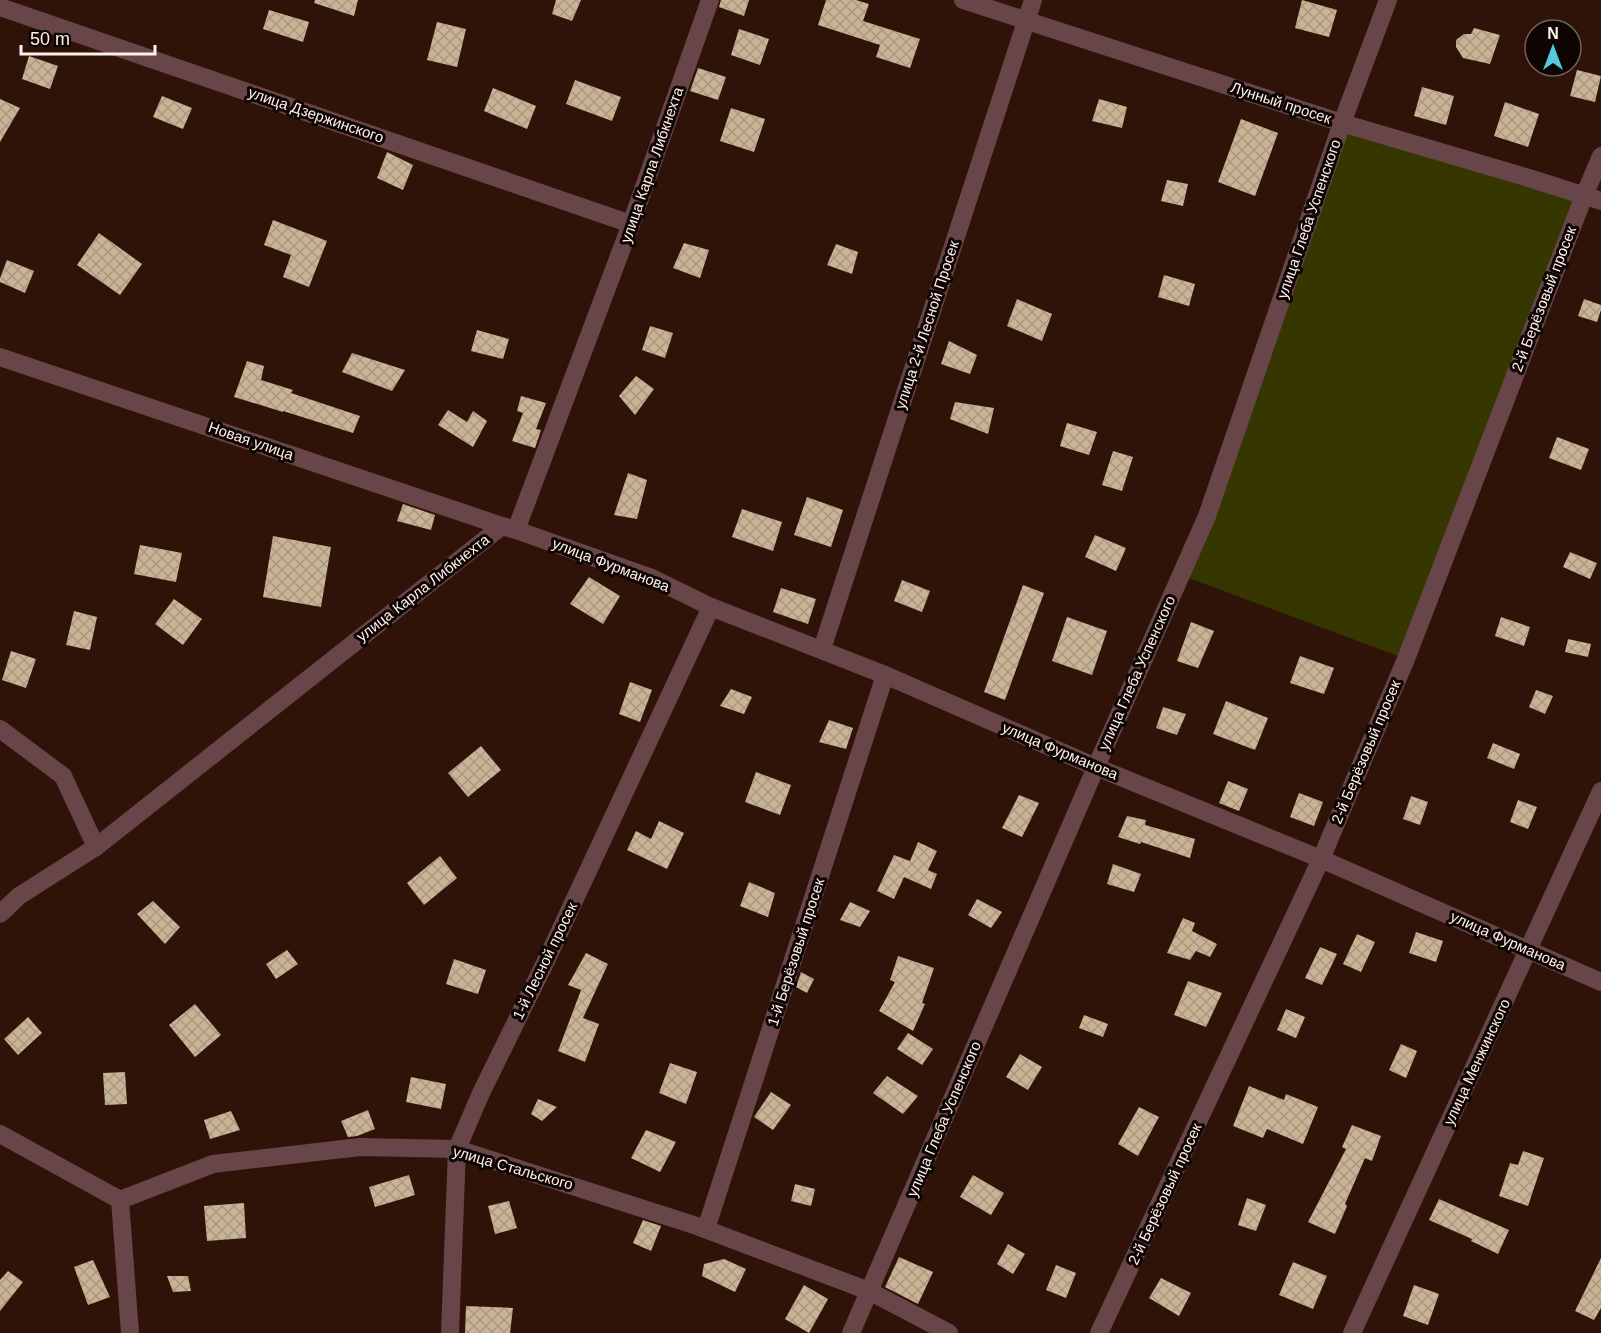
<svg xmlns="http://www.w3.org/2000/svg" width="1601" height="1333" viewBox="0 0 1601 1333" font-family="Arial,sans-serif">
<defs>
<pattern id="building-cross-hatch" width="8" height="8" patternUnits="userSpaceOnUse" patternTransform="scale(1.5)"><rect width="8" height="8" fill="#c8b394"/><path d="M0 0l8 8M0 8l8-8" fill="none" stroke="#a99881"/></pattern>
</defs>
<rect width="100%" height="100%" fill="#2f1308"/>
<polygon fill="#363700" points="1342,123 1584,196 1406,659 1181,575"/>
<g fill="url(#building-cross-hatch)">
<polygon points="315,0 358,0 354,16 314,3"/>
<polygon points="556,0 581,0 572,21 552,14"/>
<polygon points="721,0 749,0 744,16 719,7"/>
<polygon points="826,0 856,0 869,4 863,21 920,39 910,68 876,57 880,45 818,25"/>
<polygon points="1302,0 1337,10 1329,37 1295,28"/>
<polygon points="269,10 309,22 303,42 263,29"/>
<polygon points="437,22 466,29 457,67 427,60"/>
<polygon points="1474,28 1500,35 1490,64 1463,58 1456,47 1456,40 1464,34 1471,34"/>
<polygon points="739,29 769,39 760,65 731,55"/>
<polygon points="29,56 58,66 50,89 22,79"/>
<polygon points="698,68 726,77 718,100 690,91"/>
<polygon points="1577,70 1601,76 1595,102 1570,96"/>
<polygon points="575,80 621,97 612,121 566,104"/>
<polygon points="1422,87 1454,96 1446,125 1414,116"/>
<polygon points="493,88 536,106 527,129 484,111"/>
<polygon points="162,96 192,108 183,129 153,117"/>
<polygon points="0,99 20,108 0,142"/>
<polygon points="1099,99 1127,107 1122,128 1092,121"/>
<polygon points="1505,102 1539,114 1528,147 1494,136"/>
<polygon points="731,108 765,119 754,152 720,141"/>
<polygon points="1241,119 1278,133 1255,196 1218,182"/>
<polygon points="387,152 413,165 403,190 377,178"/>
<polygon points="1167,180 1188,184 1183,206 1161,201"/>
<polygon points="273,220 327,241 309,287 283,277 291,255 264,245"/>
<polygon points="99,233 142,264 120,295 77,265"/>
<polygon points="684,243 709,250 700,278 673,268"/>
<polygon points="836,244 858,252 852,274 827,265"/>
<polygon points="7,260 34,271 25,293 0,282 0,278"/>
<polygon points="1164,275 1195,284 1189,306 1158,297"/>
<polygon points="1017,299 1052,314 1042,341 1007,326"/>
<polygon points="1584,299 1601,305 1601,310 1597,322 1578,316"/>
<polygon points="650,326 673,333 665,358 642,350"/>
<polygon points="477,330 509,339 503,359 471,351"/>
<polygon points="949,341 977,355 970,374 941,364"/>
<polygon points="352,353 405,370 392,391 342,372"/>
<polygon points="247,361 264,366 261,380 293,390 291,393 360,416 353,433 283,411 283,412 234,397"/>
<polygon points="636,376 654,389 635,415 619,396"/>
<polygon points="521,396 546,403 536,429 541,430 535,448 512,441 523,413 517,411"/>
<polygon points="955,402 994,408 988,434 950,419"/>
<polygon points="448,410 467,422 473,411 487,421 473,447 438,425"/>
<polygon points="1067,423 1097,432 1089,455 1060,446"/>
<polygon points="1557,437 1589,449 1581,470 1549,458"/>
<polygon points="1113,451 1133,457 1122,491 1102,485"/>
<polygon points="628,473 647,480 637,519 614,515"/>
<polygon points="807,497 843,510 831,547 794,535"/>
<polygon points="403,504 435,515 431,530 397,521"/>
<polygon points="742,509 782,522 773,551 732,537"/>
<polygon points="1095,535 1126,548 1116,571 1085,557"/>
<polygon points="273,536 331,547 321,607 263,597"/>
<polygon points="140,545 182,553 176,582 134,574"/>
<polygon points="1570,552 1597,563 1590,579 1563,567"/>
<polygon points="589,577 620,596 603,624 570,604"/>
<polygon points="902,580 930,591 922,612 894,601"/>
<polygon points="1023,585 1044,593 1005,700 984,692"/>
<polygon points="781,588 816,599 808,624 773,612"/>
<polygon points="174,599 202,619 183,645 155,624"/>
<polygon points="74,611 97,617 90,650 66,645"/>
<polygon points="1067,617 1107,631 1092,675 1052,661"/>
<polygon points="1501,617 1530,627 1524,646 1495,636"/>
<polygon points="1191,622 1214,631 1198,668 1177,661"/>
<polygon points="1568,639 1591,644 1588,657 1565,652"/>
<polygon points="11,651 36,659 26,688 2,680"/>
<polygon points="1300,656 1334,668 1324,694 1290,683"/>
<polygon points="630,682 652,690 640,722 619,714"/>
<polygon points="731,689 752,697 744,714 720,706"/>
<polygon points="1536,690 1553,696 1545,714 1529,707"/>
<polygon points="1226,701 1268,718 1255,750 1213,734"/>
<polygon points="1163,707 1186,714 1177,735 1156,728"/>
<polygon points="829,720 853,728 846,749 819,742"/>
<polygon points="1493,743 1520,754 1514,769 1487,758"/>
<polygon points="481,746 501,770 468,797 448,773"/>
<polygon points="756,772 791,785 780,815 745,802"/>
<polygon points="1228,781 1248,789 1239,811 1219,803"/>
<polygon points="1299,793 1323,802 1314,826 1290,817"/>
<polygon points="1019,795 1039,803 1022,837 1002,828"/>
<polygon points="1411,796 1428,802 1420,825 1403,819"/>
<polygon points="1518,800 1537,807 1528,829 1510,822"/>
<polygon points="1127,816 1146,820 1145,825 1195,839 1190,858 1141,842 1140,844 1118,837"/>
<polygon points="659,821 684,833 667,869 627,850 636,831 651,839"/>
<polygon points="918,842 937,851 928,870 937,874 931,889 904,877 894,899 877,891 894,855 910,861"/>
<polygon points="440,856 457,878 424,905 407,883"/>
<polygon points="1113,864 1141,874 1134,892 1107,884"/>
<polygon points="749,882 775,893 768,917 740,906"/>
<polygon points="977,899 1002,912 991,928 968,915"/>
<polygon points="153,901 180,927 165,944 137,914"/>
<polygon points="850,902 870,911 860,927 840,920"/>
<polygon points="1183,918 1195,923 1192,931 1217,944 1210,957 1196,951 1190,960 1167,953"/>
<polygon points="1416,932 1443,941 1436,962 1409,953"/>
<polygon points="1357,934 1375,942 1361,972 1343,964"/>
<polygon points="1320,947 1337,954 1322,985 1305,978"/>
<polygon points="287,950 298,964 276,979 266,964"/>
<polygon points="586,953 608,964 583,1018 599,1024 585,1062 558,1051 581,990 568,985"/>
<polygon points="898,956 934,968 922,1003 925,1004 913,1031 879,1011 895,982 890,980"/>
<polygon points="454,959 486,970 478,994 446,984"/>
<polygon points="801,972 814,979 807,993 796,987"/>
<polygon points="1188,981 1222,993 1206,1027 1174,1015"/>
<polygon points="195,1004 221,1035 195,1057 169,1025"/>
<polygon points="1286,1009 1305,1017 1296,1038 1277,1030"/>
<polygon points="1084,1015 1108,1024 1103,1037 1079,1028"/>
<polygon points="28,1017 42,1033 18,1055 4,1039"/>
<polygon points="908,1033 933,1049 922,1065 897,1049"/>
<polygon points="1401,1044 1417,1051 1406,1078 1389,1070"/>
<polygon points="1020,1054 1042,1067 1028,1090 1006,1077"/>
<polygon points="670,1063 697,1072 686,1104 659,1093"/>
<polygon points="125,1072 127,1104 105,1105 103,1073"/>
<polygon points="887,1076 918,1096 903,1114 873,1093"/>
<polygon points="411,1077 446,1084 441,1109 406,1102"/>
<polygon points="1249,1086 1284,1100 1286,1094 1318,1107 1303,1144 1267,1129 1263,1138 1233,1126"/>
<polygon points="771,1092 791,1105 773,1130 754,1117"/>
<polygon points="538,1099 557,1107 542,1121 531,1114"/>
<polygon points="1139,1107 1159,1117 1138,1156 1118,1144"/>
<polygon points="368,1110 375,1129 357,1136 348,1137 341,1121"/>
<polygon points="231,1111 240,1130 210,1139 204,1120"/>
<polygon points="1352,1125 1381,1136 1372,1161 1365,1158 1345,1204 1347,1206 1335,1234 1308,1222 1346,1149 1342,1147"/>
<polygon points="646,1130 676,1142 660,1172 631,1158"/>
<polygon points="1523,1151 1544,1158 1528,1206 1499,1196 1510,1163 1518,1165"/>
<polygon points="409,1175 415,1195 375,1207 369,1187"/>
<polygon points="973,1175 1004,1193 991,1215 960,1197"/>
<polygon points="795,1184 815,1189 811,1206 791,1201"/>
<polygon points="1247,1198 1266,1205 1256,1231 1238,1225"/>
<polygon points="1439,1199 1509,1230 1498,1254 1471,1241 1472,1239 1429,1220"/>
<polygon points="509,1201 517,1228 495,1234 488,1206"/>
<polygon points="244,1203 246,1238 207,1241 204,1206"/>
<polygon points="643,1220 661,1226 651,1251 633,1243"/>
<polygon points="1008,1244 1025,1254 1013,1274 997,1264"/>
<polygon points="899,1257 933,1272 918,1304 885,1287"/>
<polygon points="1601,1258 1601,1308 1594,1320 1575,1311"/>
<polygon points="724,1259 746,1269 735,1292 702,1276 704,1264"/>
<polygon points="93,1260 110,1297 88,1305 74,1267"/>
<polygon points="1293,1262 1327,1276 1313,1309 1279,1295"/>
<polygon points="1056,1265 1076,1273 1066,1298 1046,1290"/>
<polygon points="8,1271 23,1282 0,1311 0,1280"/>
<polygon points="167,1276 188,1276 191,1291 173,1292"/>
<polygon points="1161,1278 1191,1293 1179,1316 1149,1298"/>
<polygon points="804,1285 828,1299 809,1333 785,1319"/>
<polygon points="1414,1285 1439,1294 1428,1325 1403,1316"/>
<polygon points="466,1306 513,1308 510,1333 465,1333"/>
</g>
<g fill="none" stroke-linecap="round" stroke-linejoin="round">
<g stroke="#674549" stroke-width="18">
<polyline points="963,0 1342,123 1532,179 1601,201"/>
<polyline points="0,7 631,224"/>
<polyline points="0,357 502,526"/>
<polyline points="516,530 652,578 711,607 885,675 1096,767 1321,859 1601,982"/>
<polyline points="822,649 1033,0"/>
<polyline points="0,729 63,776 96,847"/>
<polyline points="0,914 19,896 96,847 502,526 516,530 631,224 710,0"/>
<polyline points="0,1134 120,1200 213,1164 360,1147 457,1149 697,1226 869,1291 949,1333"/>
<polyline points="120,1200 130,1333"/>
<polyline points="706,1229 885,675"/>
<polyline points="450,1333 457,1149 481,1093 545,963 711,607"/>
<polyline points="851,1333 1096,767 1207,516 1342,123 1388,0"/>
<polyline points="1099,1333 1321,859 1406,659 1584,196 1601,156"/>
<polyline points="1352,1333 1601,791"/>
</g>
</g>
<g text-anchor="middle" stroke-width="6" stroke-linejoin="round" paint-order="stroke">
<g font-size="15" fill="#fdf1ec" stroke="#0e0402">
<text transform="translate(1281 103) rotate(18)" y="5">Лунный просек</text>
<text transform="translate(316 115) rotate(19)" y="5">улица Дзержинского</text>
<text transform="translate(652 165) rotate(-71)" y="5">улица Карла Либкнехта</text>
<text transform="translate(1309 219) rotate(-71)" y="5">улица Глеба Успенского</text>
<text transform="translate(1544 299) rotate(-69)" y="5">2-й Берёзовый просек</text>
<text transform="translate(927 325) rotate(-72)" y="5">улица 2-й Лесной Просек</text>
<text transform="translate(251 441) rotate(19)" y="5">Новая улица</text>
<text transform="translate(611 565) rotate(21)" y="5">улица Фурманова</text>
<text transform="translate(423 588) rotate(-38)" y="5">улица Карла Либкнехта</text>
<text transform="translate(1137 673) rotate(-66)" y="5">улица Глеба Успенского</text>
<text transform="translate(1060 751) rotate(23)" y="5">улица Фурманова</text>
<text transform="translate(1366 752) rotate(-67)" y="5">2-й Берёзовый просек</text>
<text transform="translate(1508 941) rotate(24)" y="5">улица Фурманова</text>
<text transform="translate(796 952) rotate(-72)" y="5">1-й Берёзовый просек</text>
<text transform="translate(545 961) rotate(-64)" y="5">1-й Лесной просек</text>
<text transform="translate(1477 1062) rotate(-65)" y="5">улица Менжинского</text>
<text transform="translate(944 1119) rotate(-67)" y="5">улица Глеба Успенского</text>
<text transform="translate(513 1168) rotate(16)" y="5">улица Стальского</text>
<text transform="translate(1165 1194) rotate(-65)" y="5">2-й Берёзовый просек</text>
</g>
</g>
<g transform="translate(1553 48)"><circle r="28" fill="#0e0402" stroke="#6e6360" stroke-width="1.5"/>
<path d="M0-4.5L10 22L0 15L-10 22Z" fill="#55cadf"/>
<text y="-9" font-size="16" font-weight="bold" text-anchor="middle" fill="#fdf1ec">N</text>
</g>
<path d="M21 45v9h134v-9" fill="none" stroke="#fdf1ec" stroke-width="3"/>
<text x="30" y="45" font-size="18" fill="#fdf1ec" stroke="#0e0402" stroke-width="4.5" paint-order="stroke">50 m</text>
</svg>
